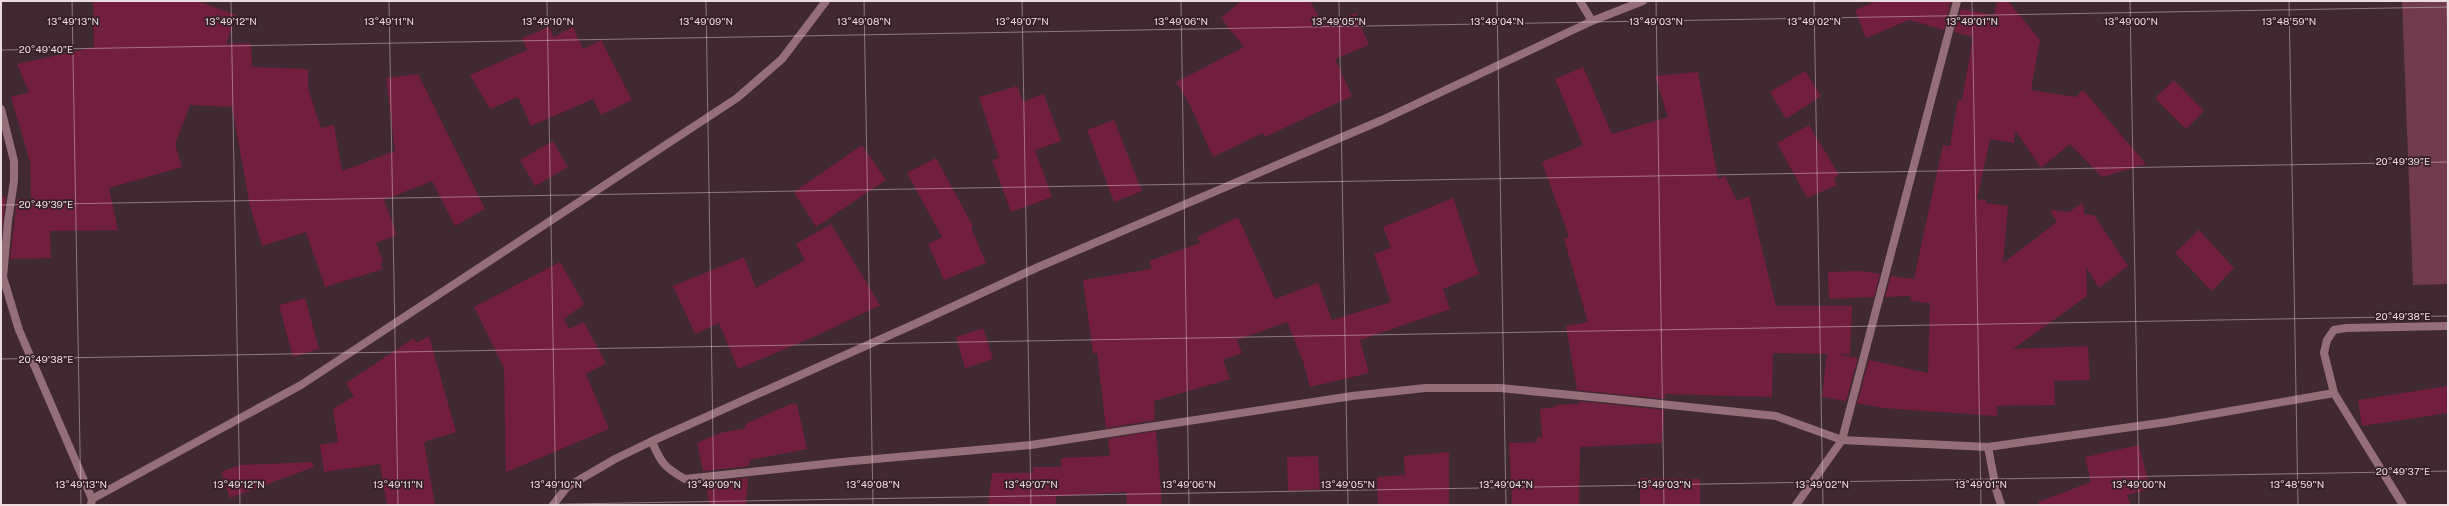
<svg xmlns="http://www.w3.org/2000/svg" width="2449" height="506" viewBox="0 0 2449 506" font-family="'Public Sans',sans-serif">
<rect width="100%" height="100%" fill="#402930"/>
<polygon fill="#723b4d" points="2402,1 2448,1 2448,284 2413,285"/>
<g fill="#711e3f">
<polygon points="93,1 198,1 236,15 226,44 251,43 252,67 308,69 308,88 321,128 334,125 342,171 395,151 386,78 418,74 485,209 455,226 432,181 384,200 397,235 376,243 383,262 380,264 383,269 325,287 306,232 262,246 250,206 232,107 190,105 175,144 182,167 109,188 118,230 50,231 51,258 10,259 17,199 31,201 30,162 11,97 29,92 17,64 94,47"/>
<polygon points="1241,1 1310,1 1324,26 1356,13 1369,45 1335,59 1352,96 1265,137 1263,133 1213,157 1190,105 1176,82 1244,47 1221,18"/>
<polygon points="1877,1 1951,1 1951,4 1946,6 1950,7 1944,30 1909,20 1866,38 1855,10"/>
<polygon points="1997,1 2008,1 2040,40 2031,90 2076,97 2083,90 2146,164 2102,177 2070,144 2041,168 2015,130 2014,143 1990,139 1977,199 1986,200 1986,203 2008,206 2003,263 2057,222 2050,210 2069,212 2083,202 2084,214 2094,215 2128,266 2099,288 2086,267 2087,296 2013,349 2088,346 2090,380 2054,381 2055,405 1997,406 1997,416 1883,408 1857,403 1869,360 1928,373 1930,303 1910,301 1911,296 1885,297 1891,276 1914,279 1943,145 1950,146 1958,100 1962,100 1973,37 1954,32 1961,9 1994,15"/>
<polygon points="549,27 554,37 573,27 583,49 601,40 632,100 601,115 593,99 531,126 518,97 490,109 470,75 527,50 522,38"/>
<polygon points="1583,67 1612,134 1668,117 1655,76 1698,72 1718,179 1725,176 1737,201 1749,196 1776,306 1852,306 1850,354 1837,354 1858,358 1846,401 1822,397 1827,354 1773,353 1772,397 1665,394 1665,399 1577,390 1566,326 1588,322 1564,239 1569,237 1542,162 1583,145 1555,79"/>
<polygon points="1805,71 1821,96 1786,119 1770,92"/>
<polygon points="2174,80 2204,111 2186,129 2155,98"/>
<polygon points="1017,86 1023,102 1044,94 1061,141 1035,150 1052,197 1011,212 992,160 999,158 979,97"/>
<polygon points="1114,120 1142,191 1114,202 1087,130"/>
<polygon points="1809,125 1839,175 1834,178 1837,185 1807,198 1777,143"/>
<polygon points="553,141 568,167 535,186 520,160"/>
<polygon points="862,145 886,180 816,227 794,192"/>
<polygon points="936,158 973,226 971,227 986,263 944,280 928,244 942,237 907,173"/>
<polygon points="1,196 6,197 1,238"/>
<polygon points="1453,198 1479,274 1443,289 1450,309 1360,340 1369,373 1310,387 1303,361 1287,322 1237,340 1242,353 1223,360 1230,379 1154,401 1155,420 1106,428 1097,353 1093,353 1083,280 1152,269 1149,261 1200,243 1197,237 1238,217 1275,299 1318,283 1332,320 1391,302 1374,254 1391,248 1383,227"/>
<polygon points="831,224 880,305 816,336 738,369 719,323 695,334 673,286 744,257 756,288 805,260 796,244"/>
<polygon points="2199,230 2234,268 2212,291 2175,253"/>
<polygon points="560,262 584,304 564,319 569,329 584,322 606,363 586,374 609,429 506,472 504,368 474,307"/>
<polygon points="1861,271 1880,274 1874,297 1829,299 1828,272"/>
<polygon points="305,298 319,349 293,357 279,305"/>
<polygon points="983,328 993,359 965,368 956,337"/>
<polygon points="429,336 456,432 424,442 435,505 387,505 380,464 324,472 320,445 338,442 333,409 354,396 346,383 414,338 416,343"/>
<polygon points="2448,386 2448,413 2362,426 2358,400"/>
<polygon points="1579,401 1664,410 1662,443 1580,447 1579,505 1512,505 1509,443 1537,442 1537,437 1542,437 1540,409 1555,407 1555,405 1579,404"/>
<polygon points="793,403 794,405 797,404 807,449 750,460 749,466 703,471 697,443 720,433 746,428 745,424"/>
<polygon points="1156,431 1162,505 1127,505 1126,492 1056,496 1056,505 988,505 992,473 1033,473 1033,467 1061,467 1061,458 1110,456 1108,439"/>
<polygon points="2139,445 2150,489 2127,495 2131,505 2039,505 2038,502 2091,482 2085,457"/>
<polygon points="1449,452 1449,505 1378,505 1377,477 1405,475 1404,456"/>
<polygon points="1318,456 1320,489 1288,491 1287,457"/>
<polygon points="312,462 314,467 230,498 221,472 240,465"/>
<polygon points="748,478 746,505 710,505 705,482"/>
<polygon points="1640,478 1700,479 1700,505 1640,505"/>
</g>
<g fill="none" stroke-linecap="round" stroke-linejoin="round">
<g stroke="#966e79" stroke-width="8">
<polyline points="1580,1 1592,21"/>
<polyline points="1,109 14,161 14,181 8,221 3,277 19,330 92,499 91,505"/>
<path d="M652,441C660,462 665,468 685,479L842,462L1031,445L1352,396L1425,388H1500L1612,399L1776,416L1842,440L1988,447L2167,422L2334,393"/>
<polyline points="1988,447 1996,489 2001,505"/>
<polyline points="92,499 301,385 737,98 782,59 826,1"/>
<polyline points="553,505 567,487 615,459 652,441 917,323 1036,268 1382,120 1592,21 1643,1"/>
<polyline points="1796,505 1842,440 1957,1"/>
<polyline points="2403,505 2334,393 2324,353 2327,340 2334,330 2346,328 2448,326"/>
</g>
</g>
<path fill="none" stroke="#ebdce0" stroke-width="1" stroke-opacity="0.45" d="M72,1L81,505M231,1L240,505M389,1L398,505M547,1L556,505M706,1L714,505M864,1L873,505M1022,1L1031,505M1181,1L1189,505M1339,1L1348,505M1497,1L1506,505M1656,1L1664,505M1814,1L1823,505M1972,1L1981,505M2130,1L2139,505M2289,1L2298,505M2447,1L2448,53M1,50L2448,7M1,205L2448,162M1,359L2448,316M512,505L2448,471"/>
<g font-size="10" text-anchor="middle" fill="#ebdce0" stroke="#351f26" stroke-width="3.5" stroke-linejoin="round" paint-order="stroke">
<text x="73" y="25">13°49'13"N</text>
<text x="231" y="25">13°49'12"N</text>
<text x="389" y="25">13°49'11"N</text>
<text x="548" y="25">13°49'10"N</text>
<text x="706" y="25">13°49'09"N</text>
<text x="864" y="25">13°49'08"N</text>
<text x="1022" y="25">13°49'07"N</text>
<text x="1181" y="25">13°49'06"N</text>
<text x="1339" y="25">13°49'05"N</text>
<text x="1497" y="25">13°49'04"N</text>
<text x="1656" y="25">13°49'03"N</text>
<text x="1814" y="25">13°49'02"N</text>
<text x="1972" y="25">13°49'01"N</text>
<text x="2131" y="25">13°49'00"N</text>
<text x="2289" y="25">13°48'59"N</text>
<text x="46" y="53">20°49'40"E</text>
<text x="2403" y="165">20°49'39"E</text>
<text x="46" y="208">20°49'39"E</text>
<text x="2403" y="320">20°49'38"E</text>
<text x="46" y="363">20°49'38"E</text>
<text x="2403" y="475">20°49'37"E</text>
<text x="81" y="488">13°49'13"N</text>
<text x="239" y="488">13°49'12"N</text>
<text x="398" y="488">13°49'11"N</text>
<text x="556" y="488">13°49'10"N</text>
<text x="714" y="488">13°49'09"N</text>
<text x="873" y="488">13°49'08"N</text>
<text x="1031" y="488">13°49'07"N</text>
<text x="1189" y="488">13°49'06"N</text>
<text x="1348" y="488">13°49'05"N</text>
<text x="1506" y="488">13°49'04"N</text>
<text x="1664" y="488">13°49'03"N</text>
<text x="1822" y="488">13°49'02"N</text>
<text x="1981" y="488">13°49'01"N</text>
<text x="2139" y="488">13°49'00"N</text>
<text x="2297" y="488">13°48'59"N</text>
</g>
<rect width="2449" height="506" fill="none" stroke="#ebdce0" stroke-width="4"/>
</svg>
